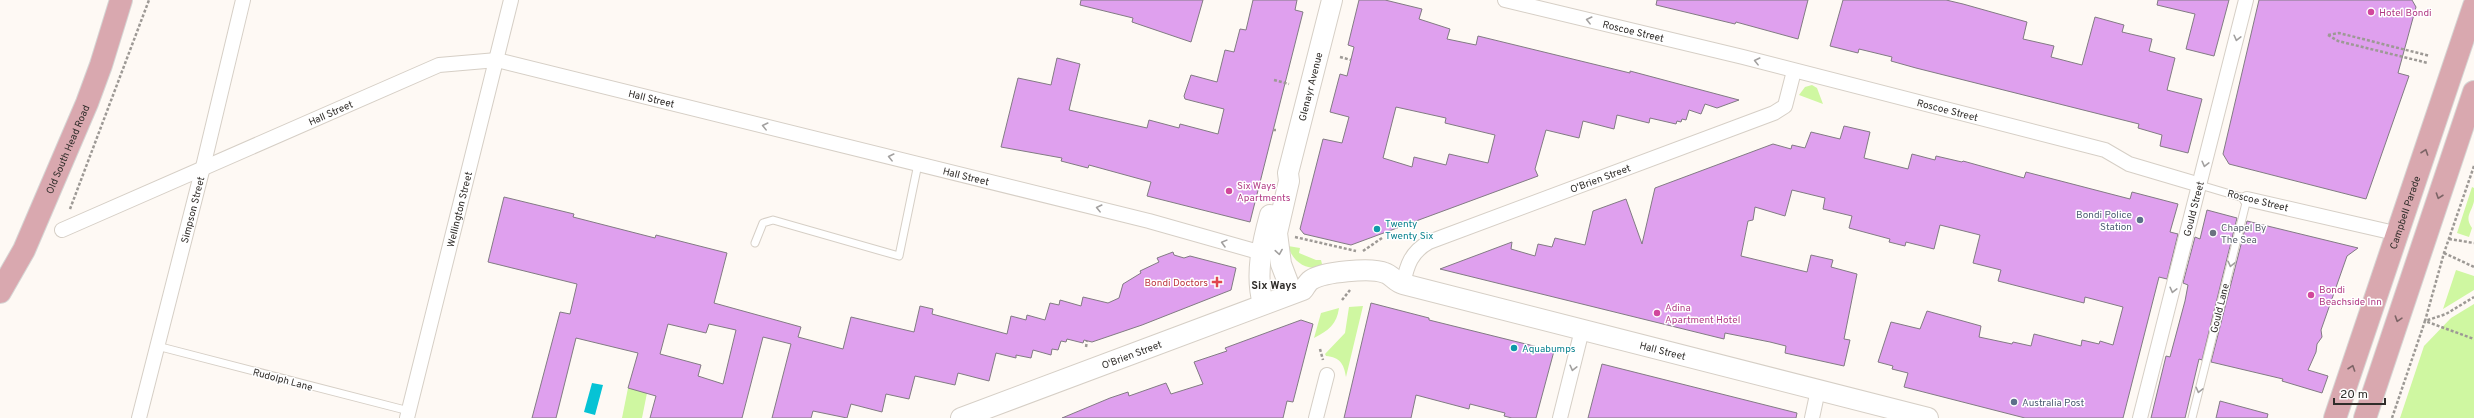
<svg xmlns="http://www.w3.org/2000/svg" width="2474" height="418" viewBox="0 0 2474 418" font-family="Overpass,sans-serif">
<rect width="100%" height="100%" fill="#fef9f4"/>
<g fill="#cff7a1">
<polygon points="1812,85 1817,88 1823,104 1799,95 1805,87"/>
<path d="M2472,187L2474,188C2474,192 2474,197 2474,201C2472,212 2464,216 2472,228L2469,237L2457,233Z"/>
<path d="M1288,246L1300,248L1299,253L1316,260H1321L1323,268C1305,270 1293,262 1288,246Z"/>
<polygon points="2456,270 2474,276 2474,290 2443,309"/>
<polygon points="2474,304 2474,418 2400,418 2424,346 2451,318"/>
<path d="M1363,306L1346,377C1344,364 1340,357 1326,356L1325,354L1345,333L1349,307Z"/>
<path d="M1339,308C1337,324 1328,331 1314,338L1321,313Z"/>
<polygon points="628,388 647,393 642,418 622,418"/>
</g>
<polygon fill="#06c3d5" points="592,383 603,385 595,415 584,412"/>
<g fill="#dfa0ee" stroke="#827b83" fill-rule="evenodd">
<polygon points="1081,0 1203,0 1191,42 1132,22 1133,18 1080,5"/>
<polygon points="1253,0 1297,0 1295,10 1303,12 1250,222 1147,196 1151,182 1089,165 1088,168 1061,161 1062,158 1001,147 1018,78 1051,85 1057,58 1080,64 1069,110 1147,128 1149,120 1179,128 1180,124 1218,134 1224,109 1185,99 1184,96 1191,75 1217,82 1225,50 1234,52 1240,29 1246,30"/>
<path d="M1359,0H1385L1422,9L1419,19L1450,29L1447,39L1476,45L1478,36L1630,73V71L1739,100L1717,108L1705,104L1701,114L1689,110L1686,120L1682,119L1681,122L1677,121L1676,124L1650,118L1649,123L1617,115L1614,129L1583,121L1579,138L1546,130L1535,169L1538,176L1351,245L1304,234L1300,229L1323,139L1342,143L1349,117L1330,112L1340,74L1347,76L1354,47L1348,45ZM1396,107L1446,118L1445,123L1495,135L1488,163L1449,154L1446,165L1414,157L1412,167L1383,158Z"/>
<polygon points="1657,0 1808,0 1798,39 1736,22 1735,24 1656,5"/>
<polygon points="1843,0 1946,0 1963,4 2027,22 2023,39 2054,46 2051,57 2082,65 2095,17 2124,25 2122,32 2152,39 2149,51 2175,58 2167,90 2202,99 2188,153 2160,146 2162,135 2138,128 2139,124 1916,68 1891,61 1892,57 1859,49 1858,53 1830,46"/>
<polygon points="2158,0 2229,0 2214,56 2186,49 2195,14 2157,5"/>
<polygon points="2259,0 2412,0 2416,7 2398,73 2409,76 2366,199 2229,164 2223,154"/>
<polygon points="1844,126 1870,132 1864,158 1908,169 1912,154 1935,160 1936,156 1962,162 1963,161 2024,178 2026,172 2130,199 2132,192 2178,204 2170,232 2178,234 2167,279 2159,277 2123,418 2025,418 1904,387 1908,373 1892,369 1893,366 1878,362 1891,322 1920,329 1927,311 1981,326 1979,337 2012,344 2013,342 2031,346 2034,334 2081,346 2082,340 2099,344 2100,341 2113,345 2123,307 2085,297 2084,303 1998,281 2001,270 1973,263 1980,235 1940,225 1934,249 1906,242 1905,246 1889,242 1890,239 1849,228 1852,216 1823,209 1825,198 1792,190 1785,216 1755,207 1753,220 1748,221 1741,256 1807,272 1811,255 1833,260 1831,267 1857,274 1844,339 1850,340 1844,366 1785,353 1786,346 1770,342 1725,333 1724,339 1440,269 1512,242 1511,249 1535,256 1538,244 1552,247 1555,238 1585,245 1593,211 1626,199 1642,244 1655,188 1773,144 1791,149 1792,145 1805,148 1811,132 1840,139"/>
<path d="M504,197L574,214L573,217L655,238L656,235L727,253L714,303L801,327L798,337L843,349L851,317L914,332L920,306L933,309L932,314L1007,334L1011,316L1026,320L1027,315L1045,320L1050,303L1059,305L1060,300L1081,306L1083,297L1108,303L1119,298L1123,284L1141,273L1140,271L1159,262L1157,258L1173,252L1174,255L1184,258L1190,256L1236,268L1231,290L1142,325L1092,342L1084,340L1083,343L1067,339L1066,342L1061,341L1058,350L1052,349L1051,355L1033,350L1031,358L1016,355V358L996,353L989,381L958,373L955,385L915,376L909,399L886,394L882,412L851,404L847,418L813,411L811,418H772L791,344L763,337L742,418H650L656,396L628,388L638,353L576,338L556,418H532L560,312L570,314L577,284L488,262ZM668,324L706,333L709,324L736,330L723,384L698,376L701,365L660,354Z"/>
<polygon points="2207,210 2237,218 2202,360 2199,359 2185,418 2151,418 2166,356 2170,357 2185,301 2188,285 2183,283 2195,237 2200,239"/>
<polygon points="2247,221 2358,248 2347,256 2321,330 2322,337 2317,344 2316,352 2308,370 2328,376 2322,393 2282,381 2283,379 2211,362"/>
<polygon points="1371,303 1429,318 1429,320 1554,351 1536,418 1512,418 1504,416 1505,413 1470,404 1469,409 1416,395 1411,418 1344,418"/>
<polygon points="1301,320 1313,324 1293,402 1287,401 1283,418 1062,418 1110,398 1128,392 1129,396 1166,383 1171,394 1203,384 1194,362 1227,351 1225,348"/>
<polygon points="1602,364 1797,413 1796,418 1588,418"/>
<polygon points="2220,401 2268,414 2267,418 2216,418"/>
</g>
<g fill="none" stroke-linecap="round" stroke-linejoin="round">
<defs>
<g id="lane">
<polyline points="755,243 763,223 773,220 899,256 918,164"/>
<polyline points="157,346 409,411"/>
<polyline points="2192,418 2247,199 2200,185"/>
</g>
<g id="street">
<path id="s1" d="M1505,0L1743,57L2105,150L2129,164L2200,185"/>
<polyline points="2247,199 2386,231"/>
<path id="s2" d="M62,230L439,65L497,60L1149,221L1262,253"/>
<path id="s3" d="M1403,284C1407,265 1411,252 1429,242L1774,113L1785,106L1794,71"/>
<path id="s4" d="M139,418L203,167L243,0"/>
<path id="s5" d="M407,418L511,0"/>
<polyline points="1316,418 1327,375"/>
<polyline points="1560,418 1582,330"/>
<polyline points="1812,418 1818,390"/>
<path id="s6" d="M2140,418L2246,0"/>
</g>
<g id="secondary">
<path id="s7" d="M1292,293L1281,264L1277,233L1289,181L1288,173L1332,0"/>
<path d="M1263,304C1255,275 1262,244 1270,215"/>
<path id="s8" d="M961,418L1303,290C1305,287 1308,282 1311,280C1323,272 1371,267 1385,273C1392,275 1395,282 1403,284L1928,418"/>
</g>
<g id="primary">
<path id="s9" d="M0,292L24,250L87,103L101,65L121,0"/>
<path id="s10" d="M2335,418L2474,6"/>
<polyline points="2365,418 2474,92"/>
</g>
</defs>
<use href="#lane" stroke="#d6cfc6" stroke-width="9"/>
<use href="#street" stroke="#d6cfc6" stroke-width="16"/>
<use href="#secondary" stroke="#d6cfc6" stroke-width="22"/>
<use href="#primary" stroke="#d6d5d4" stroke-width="24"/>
<g stroke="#9d9995" stroke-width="2.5" stroke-dasharray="3 2" stroke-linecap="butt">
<polyline points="2328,35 2339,33 2430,56"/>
<polyline points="2328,35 2338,41 2428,63"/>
<polyline points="1340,57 1351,60"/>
<polyline points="1274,80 1289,84"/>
<polyline points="1273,130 1276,130"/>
<polyline points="2474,166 2444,253 2425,321 2474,339"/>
<polyline points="70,209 149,0"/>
<polyline points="1295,237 1356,251"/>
<polyline points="2449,239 2474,243"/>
<polyline points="1363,251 1382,238"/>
<polyline points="2444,253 2474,267"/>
<polyline points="1342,300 1350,290"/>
<polyline points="1086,347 1087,341"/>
<polyline points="1320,349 1323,360"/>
<polyline points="2392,418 2425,321 2446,314 2474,297"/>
</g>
<use href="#lane" stroke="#fff" stroke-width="7"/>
<use href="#street" stroke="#fff" stroke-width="14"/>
<use href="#secondary" stroke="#fff" stroke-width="20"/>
<use href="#primary" stroke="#d9a8af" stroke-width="22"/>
</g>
<defs><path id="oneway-chevron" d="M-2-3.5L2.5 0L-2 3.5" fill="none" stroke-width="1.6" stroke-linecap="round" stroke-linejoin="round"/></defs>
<g stroke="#a2a09f">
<use href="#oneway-chevron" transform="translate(1589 20) rotate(-166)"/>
<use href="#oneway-chevron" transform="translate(2237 38) rotate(104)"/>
<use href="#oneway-chevron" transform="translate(1757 61) rotate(-166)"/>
<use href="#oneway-chevron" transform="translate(765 126) rotate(-166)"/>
<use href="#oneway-chevron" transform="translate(891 157) rotate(-166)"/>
<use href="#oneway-chevron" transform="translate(2205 164) rotate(104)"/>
<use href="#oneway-chevron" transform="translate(1099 208) rotate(-166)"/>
<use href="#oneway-chevron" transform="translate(1224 243) rotate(-165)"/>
<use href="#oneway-chevron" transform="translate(1279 252) rotate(81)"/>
<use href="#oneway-chevron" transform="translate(2231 264) rotate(104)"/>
<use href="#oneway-chevron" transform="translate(2173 290) rotate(104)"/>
<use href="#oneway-chevron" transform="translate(1573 368) rotate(104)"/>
<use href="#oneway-chevron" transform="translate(2199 390) rotate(104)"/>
</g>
<g stroke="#7c6466">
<use href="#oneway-chevron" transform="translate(2425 152) rotate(-71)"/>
<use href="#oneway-chevron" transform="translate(2439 196) rotate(109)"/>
<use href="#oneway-chevron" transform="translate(2398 319) rotate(108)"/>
<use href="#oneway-chevron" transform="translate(2352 368) rotate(-71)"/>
</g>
<g fill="#d1479c" stroke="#fff" stroke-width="1.5">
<circle cx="2371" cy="12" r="4"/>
<circle cx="1229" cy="191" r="4"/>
<circle cx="2311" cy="295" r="4"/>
<circle cx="1657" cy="313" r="4"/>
</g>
<g fill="#5c6f8a" stroke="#fff" stroke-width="1.5">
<circle cx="2140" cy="220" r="4"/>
<circle cx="2014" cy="402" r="4"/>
</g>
<g fill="#0f9aa8" stroke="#fff" stroke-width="1.5">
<circle cx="1377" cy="229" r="4"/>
<circle cx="1514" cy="348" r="4"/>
</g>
<circle fill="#6b7280" stroke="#fff" stroke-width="1.5" cx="2213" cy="233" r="4"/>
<path fill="#e0444e" stroke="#fff" stroke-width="1.5" d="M1215 276h4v4h4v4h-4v4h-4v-4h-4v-4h4z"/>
<g text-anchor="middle" stroke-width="3" stroke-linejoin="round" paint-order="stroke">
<g font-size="10" fill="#b23c85" stroke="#fff" text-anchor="start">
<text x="2379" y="16">Hotel Bondi</text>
<text x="1237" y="189">Six Ways<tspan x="1237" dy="12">Apartments</tspan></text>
<text x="2319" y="293">Bondi<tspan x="2319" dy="12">Beachside Inn</tspan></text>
<text x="1665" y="311">Adina<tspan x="1665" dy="12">Apartment Hotel</tspan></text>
</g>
<g font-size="10" fill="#302d2a" stroke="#fff">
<text dy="4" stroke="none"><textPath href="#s1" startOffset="132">Roscoe Street</textPath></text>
<text dy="4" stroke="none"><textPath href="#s7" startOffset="213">Glenayr Avenue</textPath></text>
<text dy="4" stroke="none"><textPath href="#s2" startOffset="629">Hall Street</textPath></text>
<text dy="4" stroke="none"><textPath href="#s1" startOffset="456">Roscoe Street</textPath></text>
<text dy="4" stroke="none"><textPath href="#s2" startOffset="293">Hall Street</textPath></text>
<text dy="4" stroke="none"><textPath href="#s9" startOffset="158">Old South Head Road</textPath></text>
<text dy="4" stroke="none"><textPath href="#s2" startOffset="953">Hall Street</textPath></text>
<text dy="4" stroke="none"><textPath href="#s3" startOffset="234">O'Brien Street</textPath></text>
<text transform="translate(2258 200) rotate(14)" y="4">Roscoe Street</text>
<text dy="4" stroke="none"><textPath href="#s4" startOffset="215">Simpson Street</textPath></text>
<text dy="4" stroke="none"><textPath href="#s5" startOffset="215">Wellington Street</textPath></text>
<text dy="4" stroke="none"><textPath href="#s6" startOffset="216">Gould Street</textPath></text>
<text dy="4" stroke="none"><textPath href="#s10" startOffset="217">Campbell Parade</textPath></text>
<text transform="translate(2219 308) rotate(-76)" y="4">Gould Lane</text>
<text dy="4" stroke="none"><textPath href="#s8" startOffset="743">Hall Street</textPath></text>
<text dy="4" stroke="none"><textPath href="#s8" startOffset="182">O'Brien Street</textPath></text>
<text transform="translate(283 379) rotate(15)" y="4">Rudolph Lane</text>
</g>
<g font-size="10" fill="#4e5e75" stroke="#fff" text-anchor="end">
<text x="2132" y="218">Bondi Police<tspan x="2132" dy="12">Station</tspan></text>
<text x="2022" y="406" text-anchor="start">Australia Post</text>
</g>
<g font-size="10" fill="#0d838f" stroke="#fff" text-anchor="start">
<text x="1385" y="227">Twenty<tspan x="1385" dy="12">Twenty Six</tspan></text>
<text x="1522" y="352">Aquabumps</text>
</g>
<g font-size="10" fill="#5b616d" stroke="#fff" text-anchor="start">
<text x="2221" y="231">Chapel By<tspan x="2221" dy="12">The Sea</tspan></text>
</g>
<g font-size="10" fill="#be3a42" stroke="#fff" text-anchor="end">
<text x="1208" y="286">Bondi Doctors</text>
</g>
<g font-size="11" font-weight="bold" fill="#302d2a" stroke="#fff">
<text x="1274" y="289">Six Ways</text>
</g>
</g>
<path d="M2334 398v6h51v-6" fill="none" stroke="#302d2a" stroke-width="2"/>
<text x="2340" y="398" font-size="12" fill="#302d2a" stroke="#ffffff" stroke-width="3" paint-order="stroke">20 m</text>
</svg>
